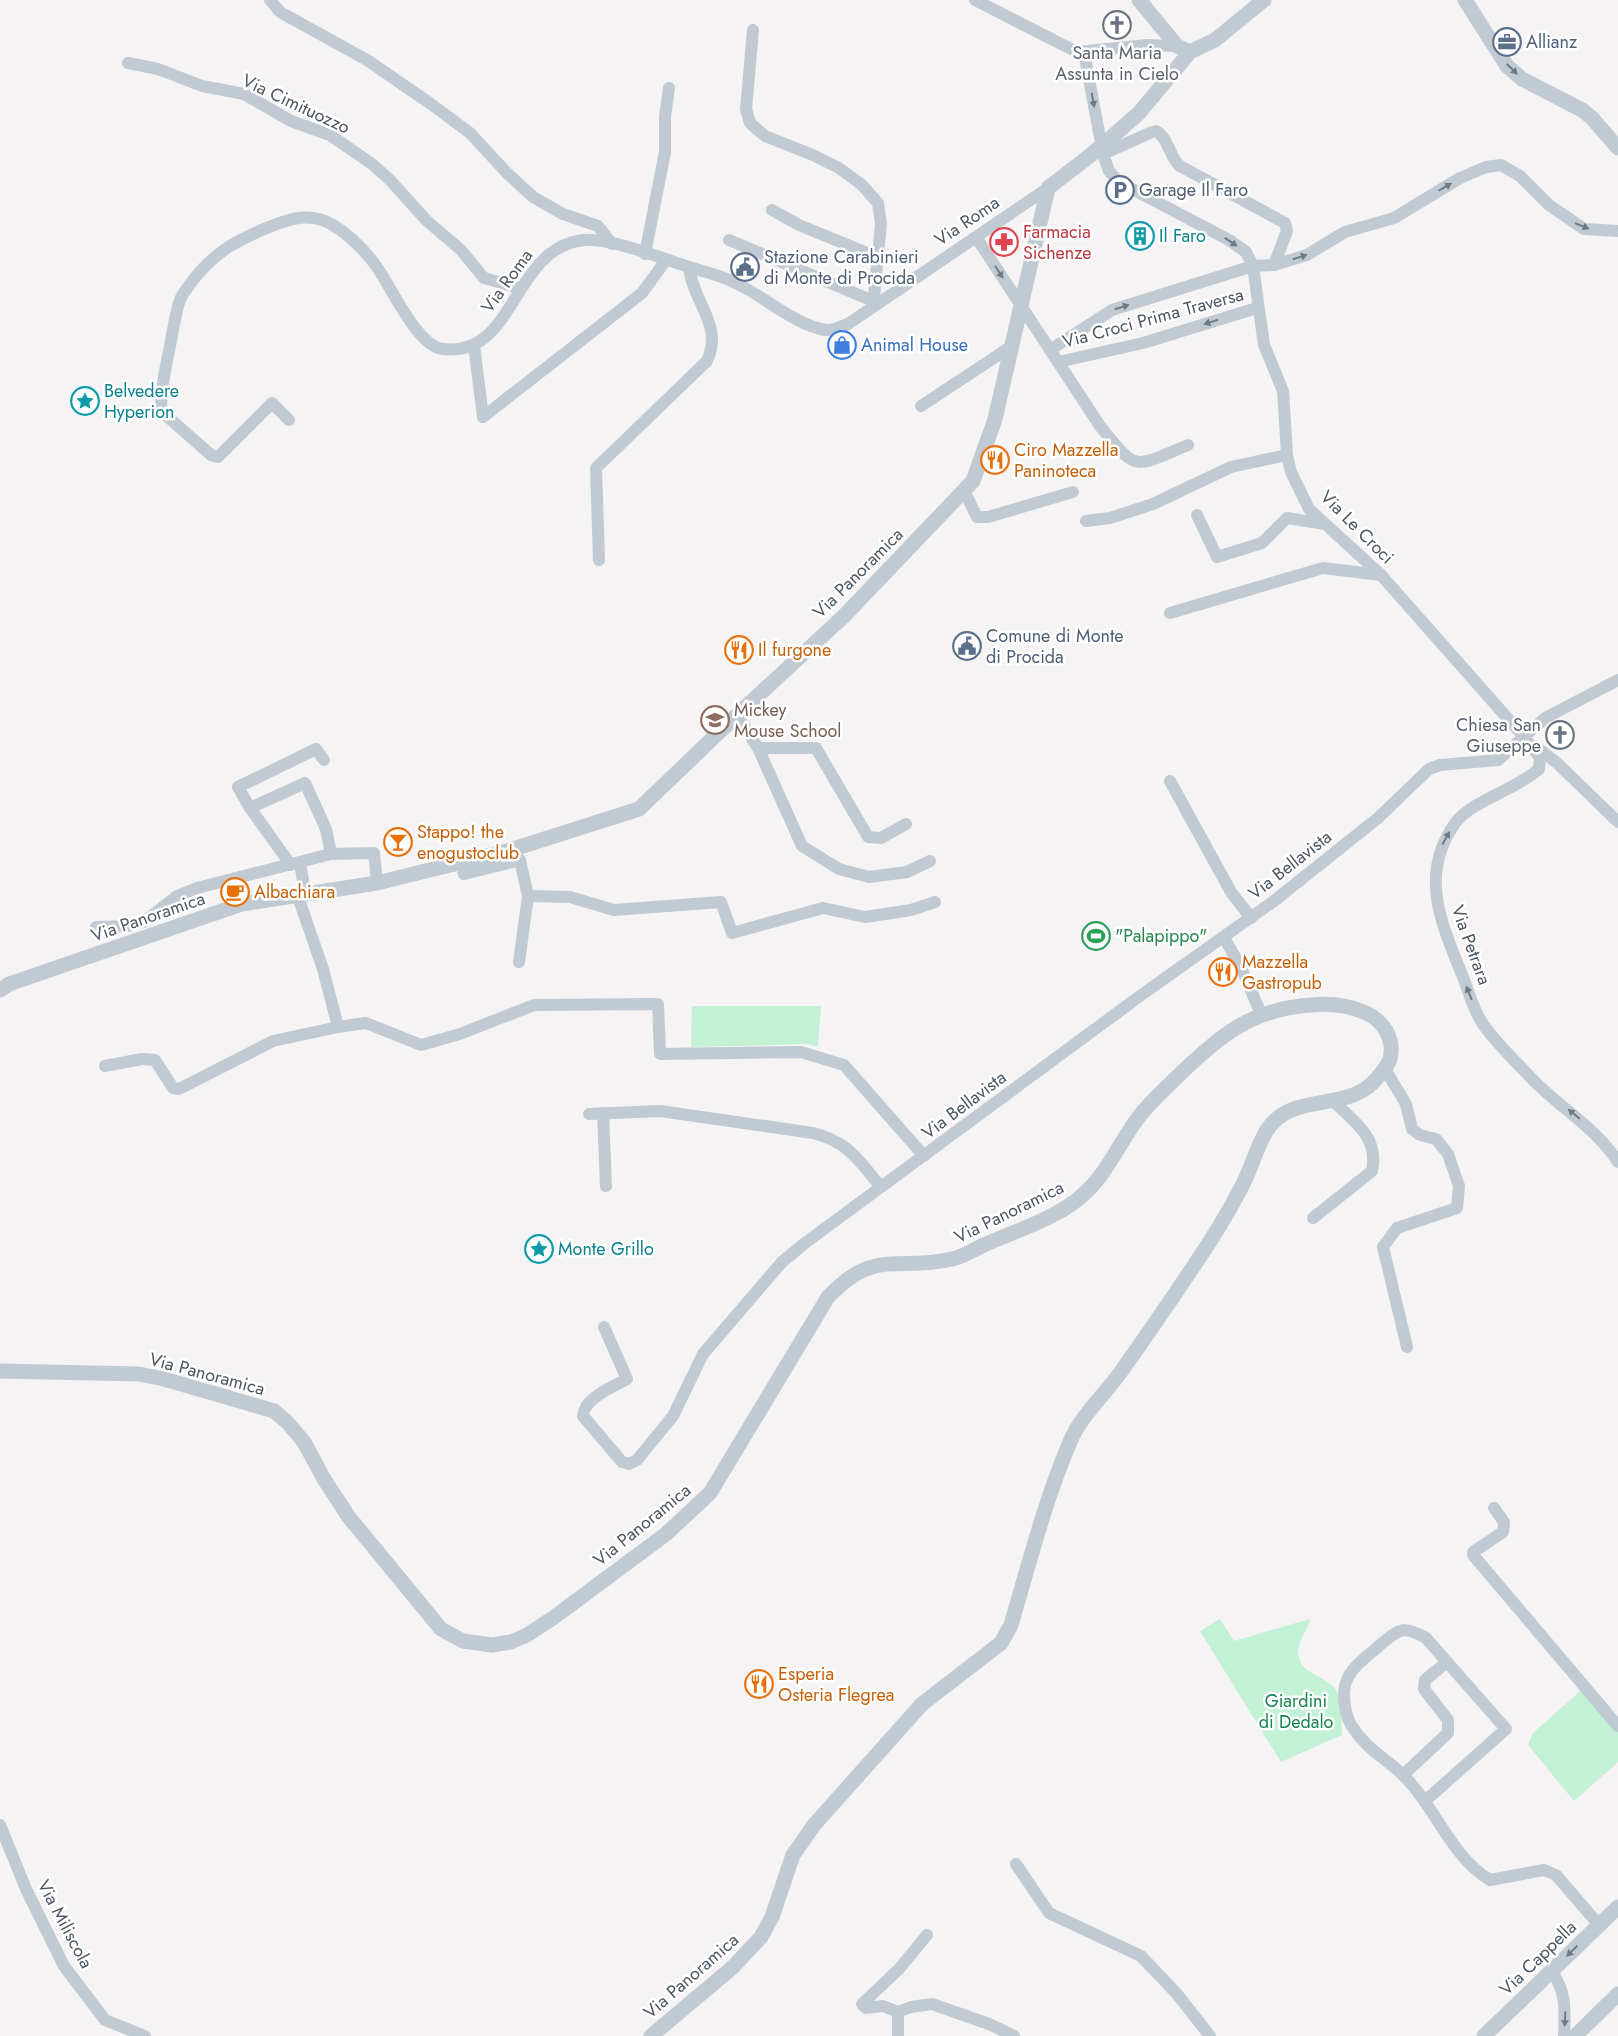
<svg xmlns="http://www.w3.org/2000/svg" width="1618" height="2036" viewBox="0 0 1618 2036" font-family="Jost,sans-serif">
<rect width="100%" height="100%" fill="#f5f3f3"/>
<g fill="#c3f1d5">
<polygon points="692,1006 821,1006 818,1047 809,1044 691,1047"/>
<path d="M1220,1619L1234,1641L1310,1619C1308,1631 1298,1640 1298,1652C1299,1676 1327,1674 1337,1692C1343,1703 1341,1722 1342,1735L1281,1762L1200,1631Z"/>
<polygon points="1585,1687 1618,1728 1618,1762 1574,1801 1528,1745 1533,1733"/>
</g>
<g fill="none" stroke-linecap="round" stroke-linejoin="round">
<g stroke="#c1cad2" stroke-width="12">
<polyline points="270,0 280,12 367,60 431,104 470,133 507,173 533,197 563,214 598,226 612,244"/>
<polyline points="975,0 1077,52 1147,45 1177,46"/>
<polyline points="753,30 746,109 750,123 765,136 813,155 839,168 862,185 878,203 881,224 873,307"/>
<path d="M1084,52L1103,154L1109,171L1119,182L1229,240L1246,252L1253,266L1264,345L1283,391L1287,455L1291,472L1309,509L1381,575L1525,738L1540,758L1539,769C1517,789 1472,801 1456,822C1419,873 1440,920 1461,972C1468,988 1472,1007 1481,1021C1490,1037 1521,1067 1534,1081C1562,1109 1596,1128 1618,1162"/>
<polyline points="128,63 158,69 202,86 244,94 291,121 330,135 372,164 390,180 427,221 461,250 484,278 520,288"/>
<path d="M1103,154L1152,132L1156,131C1169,138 1169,157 1180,166L1285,223L1287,231L1274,265"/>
<polyline points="772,210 799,225 877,257"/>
<path d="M976,237L1100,426C1138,474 1134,467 1188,445"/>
<polyline points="729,240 873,301"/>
<polyline points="645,254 665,152 665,116 669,88"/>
<polyline points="474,346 483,417"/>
<polyline points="1050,350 1112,310 1253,266 1274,265 1307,255 1345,232 1394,218 1460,178 1486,167 1501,165 1520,176 1549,205 1584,229 1618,231"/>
<polyline points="1058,362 1143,343 1257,308"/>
<polyline points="921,406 1012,346"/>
<polyline points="483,417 642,293 666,260"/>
<path d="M289,420L272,403L218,457L211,455L161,411C161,389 165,368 170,346C173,331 175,314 180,300C182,294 187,289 190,284C213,253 235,241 269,227C291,218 311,212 333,225C348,234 363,249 374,263C391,285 416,346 443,349C516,358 512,247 584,240C611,238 661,258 689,267C702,271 716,274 729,280C760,292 793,325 826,330C832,331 842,326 848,324L1048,188"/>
<polyline points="964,491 977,517 988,517 1073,492"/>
<polyline points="1197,515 1217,557 1262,543 1287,518 1325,524"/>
<polyline points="1086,521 1110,518 1153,504 1231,467 1287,455"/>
<path d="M599,560L596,468L707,361C724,325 692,301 689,267"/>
<polyline points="1170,613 1323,568 1381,575"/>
<polyline points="737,715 758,748 802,846 839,869 869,877 907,872 930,861"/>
<polyline points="1535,746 1557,763 1618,822"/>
<polyline points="758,748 816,748 868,837 881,838 906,824"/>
<polyline points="1170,781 1231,892 1251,918"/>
<polyline points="250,808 305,783 326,829 331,854"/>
<polyline points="461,862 464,874 520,860 528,896 570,897 614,910 721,902 732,933 823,908 865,917 911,910 935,902"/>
<polyline points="300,863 305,893"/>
<polyline points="291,865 250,808 238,787 316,749 324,760"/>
<polyline points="297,894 323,969 338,1027"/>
<polyline points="96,927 128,926 144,922 177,896 197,888 331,854 374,853 377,883"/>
<polyline points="1224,938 1241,967 1261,1014"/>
<polyline points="519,962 528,896"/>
<polyline points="105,1066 142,1059 155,1060 173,1088 179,1089 273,1041 338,1027 366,1023 421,1045 460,1034 534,1005 658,1004 660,1054 801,1052 844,1065 924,1156"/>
<polyline points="1385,1069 1406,1104 1412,1129 1420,1135 1436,1139 1448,1154 1459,1186 1457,1208 1397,1228 1383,1247 1407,1347"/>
<polyline points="603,1113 606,1186"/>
<path d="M589,1114L660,1111L813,1133C849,1142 858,1160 881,1187"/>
<path d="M1313,1218L1372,1171C1379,1138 1356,1123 1334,1102"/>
<path d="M604,1327L627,1379C613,1387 584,1398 583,1416L622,1462L629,1464L637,1460L673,1416L703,1354L782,1262L805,1243L1144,993L1274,901L1378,818L1429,769L1440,765L1498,760L1545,718L1618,680"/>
<polyline points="1494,1508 1504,1522 1503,1532 1473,1552 1473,1555 1618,1726"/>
<polyline points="1403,1775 1448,1733 1448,1720 1424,1689 1425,1680 1447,1662"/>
<path d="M1425,1801L1506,1729L1426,1638C1403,1625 1399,1629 1380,1645C1366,1658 1345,1670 1344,1692C1344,1702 1346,1716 1351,1725C1366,1749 1384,1757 1403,1775C1435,1806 1451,1857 1490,1880L1544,1870L1556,1875L1599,1925"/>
<polyline points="0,1825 26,1889 64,1966 105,2020 145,2036"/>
<polyline points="1016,1864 1049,1913 1141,1956 1177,1994 1210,2036"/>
<polyline points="927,1935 899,1969 862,2004 866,2008 883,2006 898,2012 911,2007 932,2004 989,2024 1014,2036"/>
<path d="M1551,1971C1567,1991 1565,2012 1564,2036"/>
<polyline points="898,2036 898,2012"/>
</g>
<g stroke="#c1cad2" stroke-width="15">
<polyline points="1139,0 1177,46 1190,52"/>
<polyline points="1465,0 1507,66 1522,79 1582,110 1591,117 1618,148"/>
<polyline points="1114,135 1139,113 1190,52 1215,40 1264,0"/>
<polyline points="0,990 9,984 242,904 377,883 507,851 639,809 737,715 844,616 973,481 995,419 1048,188 1092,154"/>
<path d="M0,1371L139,1374L164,1379L274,1411L287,1422L304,1442L324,1479L348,1516L441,1629L463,1641L492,1645L511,1642L527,1635L553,1618L666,1534L710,1493L828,1297C876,1247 896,1272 952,1259C963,1257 974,1249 984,1245C1017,1230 1059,1218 1085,1193C1108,1172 1119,1143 1138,1118C1149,1103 1164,1090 1177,1077C1219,1036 1251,1009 1311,1005C1331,1003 1348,1005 1366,1013C1384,1021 1395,1040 1390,1059C1388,1066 1382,1072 1378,1077C1350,1114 1293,1090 1267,1130C1256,1148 1251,1170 1241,1188C1227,1215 1210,1242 1193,1267C1169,1303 1145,1338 1120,1373C1105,1394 1079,1418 1070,1442C1045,1500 1029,1564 1011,1625L1001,1643L922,1704L814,1825L793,1855L772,1917L761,1937L733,1967L651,2036"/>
<polyline points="1484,2036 1618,1907"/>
<polyline points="1575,2036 1618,1994"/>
</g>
<polyline stroke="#c1cad2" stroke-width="15" points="1092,154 1114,135"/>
</g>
<defs><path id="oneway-solid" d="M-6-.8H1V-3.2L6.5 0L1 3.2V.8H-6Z" transform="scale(1.25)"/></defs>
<g fill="#6e7983">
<use href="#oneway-solid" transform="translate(1512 69) rotate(44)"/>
<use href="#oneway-solid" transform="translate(1093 100) rotate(80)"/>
<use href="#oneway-solid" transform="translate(1445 187) rotate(-30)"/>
<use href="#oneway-solid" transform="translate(1582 226) rotate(22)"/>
<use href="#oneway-solid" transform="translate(1231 242) rotate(34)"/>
<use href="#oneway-solid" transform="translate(1300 257) rotate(-18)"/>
<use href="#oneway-solid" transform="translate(999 272) rotate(57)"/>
<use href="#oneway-solid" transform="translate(1122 307) rotate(-17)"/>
<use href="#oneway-solid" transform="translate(1211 322) rotate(163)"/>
<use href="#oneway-solid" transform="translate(1446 838) rotate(-61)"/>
<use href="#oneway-solid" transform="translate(1469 993) rotate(-112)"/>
<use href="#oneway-solid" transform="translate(1574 1114) rotate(-140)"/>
<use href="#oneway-solid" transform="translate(1572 1951) rotate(136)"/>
<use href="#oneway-solid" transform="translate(1565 2019) rotate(93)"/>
</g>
<defs>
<symbol id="church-ring" viewBox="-11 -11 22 22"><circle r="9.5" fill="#fff" stroke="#6b7280" stroke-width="1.5"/><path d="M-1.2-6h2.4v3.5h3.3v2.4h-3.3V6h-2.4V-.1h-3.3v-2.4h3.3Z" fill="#6b7280"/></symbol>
<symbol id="office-ring" viewBox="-11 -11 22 22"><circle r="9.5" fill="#fff" stroke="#5c6f8a" stroke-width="1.5"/><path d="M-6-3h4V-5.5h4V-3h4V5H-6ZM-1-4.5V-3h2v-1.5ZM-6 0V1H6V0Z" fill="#5c6f8a"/></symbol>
<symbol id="parking-ring" viewBox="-11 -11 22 22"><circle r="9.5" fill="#fff" stroke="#5c6f8a" stroke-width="1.5"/><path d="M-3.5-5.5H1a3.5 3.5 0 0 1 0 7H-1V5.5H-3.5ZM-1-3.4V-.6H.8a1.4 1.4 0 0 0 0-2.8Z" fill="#5c6f8a"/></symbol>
<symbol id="building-ring" viewBox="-11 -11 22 22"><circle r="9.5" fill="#fff" stroke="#0f9aa8" stroke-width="1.5"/><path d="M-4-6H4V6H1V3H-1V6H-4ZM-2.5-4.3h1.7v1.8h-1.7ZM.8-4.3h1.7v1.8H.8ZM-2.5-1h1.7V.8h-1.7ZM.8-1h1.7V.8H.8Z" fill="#0f9aa8"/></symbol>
<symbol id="pharmacy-ring" viewBox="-11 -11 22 22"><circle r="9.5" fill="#fff" stroke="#e0444e" stroke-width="1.5"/><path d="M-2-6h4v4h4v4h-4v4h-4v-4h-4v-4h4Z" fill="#e0444e"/></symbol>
<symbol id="civic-ring" viewBox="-11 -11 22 22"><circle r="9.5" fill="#fff" stroke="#5c6f8a" stroke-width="1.5"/><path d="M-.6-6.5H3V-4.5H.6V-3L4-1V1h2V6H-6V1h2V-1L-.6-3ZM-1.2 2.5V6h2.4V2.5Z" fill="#5c6f8a"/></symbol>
<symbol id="shop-ring" viewBox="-11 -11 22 22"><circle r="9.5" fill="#fff" stroke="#3f7fe0" stroke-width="1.5"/><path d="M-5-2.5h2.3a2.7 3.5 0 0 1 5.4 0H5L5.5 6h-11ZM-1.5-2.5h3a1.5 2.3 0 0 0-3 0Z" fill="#3f7fe0"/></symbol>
<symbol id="sight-ring" viewBox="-11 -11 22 22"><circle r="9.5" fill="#fff" stroke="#0f9aa8" stroke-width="1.5"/><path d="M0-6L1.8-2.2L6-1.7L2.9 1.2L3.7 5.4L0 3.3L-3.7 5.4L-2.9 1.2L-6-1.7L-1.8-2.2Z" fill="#0f9aa8"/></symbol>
<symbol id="restaurant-ring" viewBox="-11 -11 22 22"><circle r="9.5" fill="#fff" stroke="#e8710a" stroke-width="1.5"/><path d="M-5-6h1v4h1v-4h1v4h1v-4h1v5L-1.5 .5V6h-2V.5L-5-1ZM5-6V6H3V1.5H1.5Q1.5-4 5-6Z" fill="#e8710a"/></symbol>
<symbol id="school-ring" viewBox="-11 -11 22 22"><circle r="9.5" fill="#fff" stroke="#8d6e63" stroke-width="1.5"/><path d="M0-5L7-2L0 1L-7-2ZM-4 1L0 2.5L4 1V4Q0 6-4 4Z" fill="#8d6e63"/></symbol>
<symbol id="bar-ring" viewBox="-11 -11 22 22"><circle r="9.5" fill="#fff" stroke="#e8710a" stroke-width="1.5"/><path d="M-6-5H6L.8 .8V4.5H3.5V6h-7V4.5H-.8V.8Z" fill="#e8710a"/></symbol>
<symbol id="cafe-ring" viewBox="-11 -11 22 22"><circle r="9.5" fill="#fff" stroke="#e8710a" stroke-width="1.5"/><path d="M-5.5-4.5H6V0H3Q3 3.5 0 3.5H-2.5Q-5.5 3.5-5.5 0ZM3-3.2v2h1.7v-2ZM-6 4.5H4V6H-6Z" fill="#e8710a"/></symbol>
<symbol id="stadium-ring" viewBox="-11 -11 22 22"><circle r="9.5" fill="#fff" stroke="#2e9e5b" stroke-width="1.5"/><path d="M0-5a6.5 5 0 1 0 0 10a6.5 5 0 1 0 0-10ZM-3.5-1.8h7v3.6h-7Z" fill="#2e9e5b"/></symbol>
</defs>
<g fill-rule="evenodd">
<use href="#church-ring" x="1101" y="9" width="32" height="32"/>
<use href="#office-ring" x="1491" y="26" width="32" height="32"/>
<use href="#parking-ring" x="1104" y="174" width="32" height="32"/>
<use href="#building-ring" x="1124" y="220" width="32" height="32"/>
<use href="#pharmacy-ring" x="988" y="226" width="32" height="32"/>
<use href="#civic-ring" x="729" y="251" width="32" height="32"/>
<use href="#shop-ring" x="826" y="329" width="32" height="32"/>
<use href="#sight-ring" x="69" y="385" width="32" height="32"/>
<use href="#restaurant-ring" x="979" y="444" width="32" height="32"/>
<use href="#civic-ring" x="951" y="630" width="32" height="32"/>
<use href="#restaurant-ring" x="723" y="634" width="32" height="32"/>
<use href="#school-ring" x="699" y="704" width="32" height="32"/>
<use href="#church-ring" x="1544" y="719" width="32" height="32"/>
<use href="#bar-ring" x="382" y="826" width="32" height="32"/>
<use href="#cafe-ring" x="219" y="876" width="32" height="32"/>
<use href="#stadium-ring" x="1080" y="920" width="32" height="32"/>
<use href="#restaurant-ring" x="1207" y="956" width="32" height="32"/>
<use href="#sight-ring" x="523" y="1233" width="32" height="32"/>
<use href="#restaurant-ring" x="743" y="1668" width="32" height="32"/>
</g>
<g text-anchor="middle" stroke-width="5" stroke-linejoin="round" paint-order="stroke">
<g font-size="18" fill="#4e5e75" stroke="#fff" text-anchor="start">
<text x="1526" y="48">Allianz</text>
<text x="1139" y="196">Garage Il Faro</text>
<text x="764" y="263">Stazione Carabinieri<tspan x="764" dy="21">di Monte di Procida</tspan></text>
<text x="986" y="642">Comune di Monte<tspan x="986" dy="21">di Procida</tspan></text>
</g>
<g font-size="18" fill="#5b616d" stroke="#fff">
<text x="1117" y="59">Santa Maria<tspan x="1117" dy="21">Assunta in Cielo</tspan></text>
<text x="1541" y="731" text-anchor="end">Chiesa San<tspan x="1541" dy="21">Giuseppe</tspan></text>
</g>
<g font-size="18" fill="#4a5661" stroke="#fff">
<text transform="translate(296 104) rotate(25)" y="6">Via Cimituozzo</text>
<text transform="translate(967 221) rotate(-34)" y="6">Via Roma</text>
<text transform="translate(507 281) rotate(-54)" y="6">Via Roma</text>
<text transform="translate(1153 318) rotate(-15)" y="6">Via Croci Prima Traversa</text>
<text transform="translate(1357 527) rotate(45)" y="6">Via Le Croci</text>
<text transform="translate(858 573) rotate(-45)" y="6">Via Panoramica</text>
<text transform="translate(1290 865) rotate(-38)" y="6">Via Bellavista</text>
<text transform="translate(148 917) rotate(-19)" y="6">Via Panoramica</text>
<text transform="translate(1471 945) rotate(70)" y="6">Via Petrara</text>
<text transform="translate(964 1105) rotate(-37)" y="6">Via Bellavista</text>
<text transform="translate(1009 1212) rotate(-26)" y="6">Via Panoramica</text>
<text transform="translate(207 1374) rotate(15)" y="6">Via Panoramica</text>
<text transform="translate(642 1525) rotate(-39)" y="6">Via Panoramica</text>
<text transform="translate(65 1924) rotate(62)" y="6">Via Miliscola</text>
<text transform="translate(1538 1958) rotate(-44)" y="6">Via Cappella</text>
<text transform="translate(691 1976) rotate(-41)" y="6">Via Panoramica</text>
</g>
<g font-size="18" fill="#be3a42" stroke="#fff" text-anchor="start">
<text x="1023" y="238">Farmacia<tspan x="1023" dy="21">Sichenze</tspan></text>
</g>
<g font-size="18" fill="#0d838f" stroke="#fff" text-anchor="start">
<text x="1159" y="242">Il Faro</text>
<text x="104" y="397">Belvedere<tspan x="104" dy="21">Hyperion</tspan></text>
<text x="558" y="1255">Monte Grillo</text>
</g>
<g font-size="18" fill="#366cbe" stroke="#fff" text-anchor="start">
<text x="861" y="351">Animal House</text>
</g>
<g font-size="18" fill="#c56008" stroke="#fff" text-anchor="start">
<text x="1014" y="456">Ciro Mazzella<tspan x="1014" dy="21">Paninoteca</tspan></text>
<text x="758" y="656">Il furgone</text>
<text x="417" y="838">Stappo! the<tspan x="417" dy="21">enogustoclub</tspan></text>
<text x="254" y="898">Albachiara</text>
<text x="1242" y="968">Mazzella<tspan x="1242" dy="21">Gastropub</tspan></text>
<text x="778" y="1680">Esperia<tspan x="778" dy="21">Osteria Flegrea</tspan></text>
</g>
<g font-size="18" fill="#785e54" stroke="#fff" text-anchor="start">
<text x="734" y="716">Mickey<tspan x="734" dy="21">Mouse School</tspan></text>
</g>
<g font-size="18" fill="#27864d" stroke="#fff" text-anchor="start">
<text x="1115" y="942">"Palapippo"</text>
</g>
<g font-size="18" fill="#17864f" stroke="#fff">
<text x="1296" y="1707">Giardini<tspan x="1296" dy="21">di Dedalo</tspan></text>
</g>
</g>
</svg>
